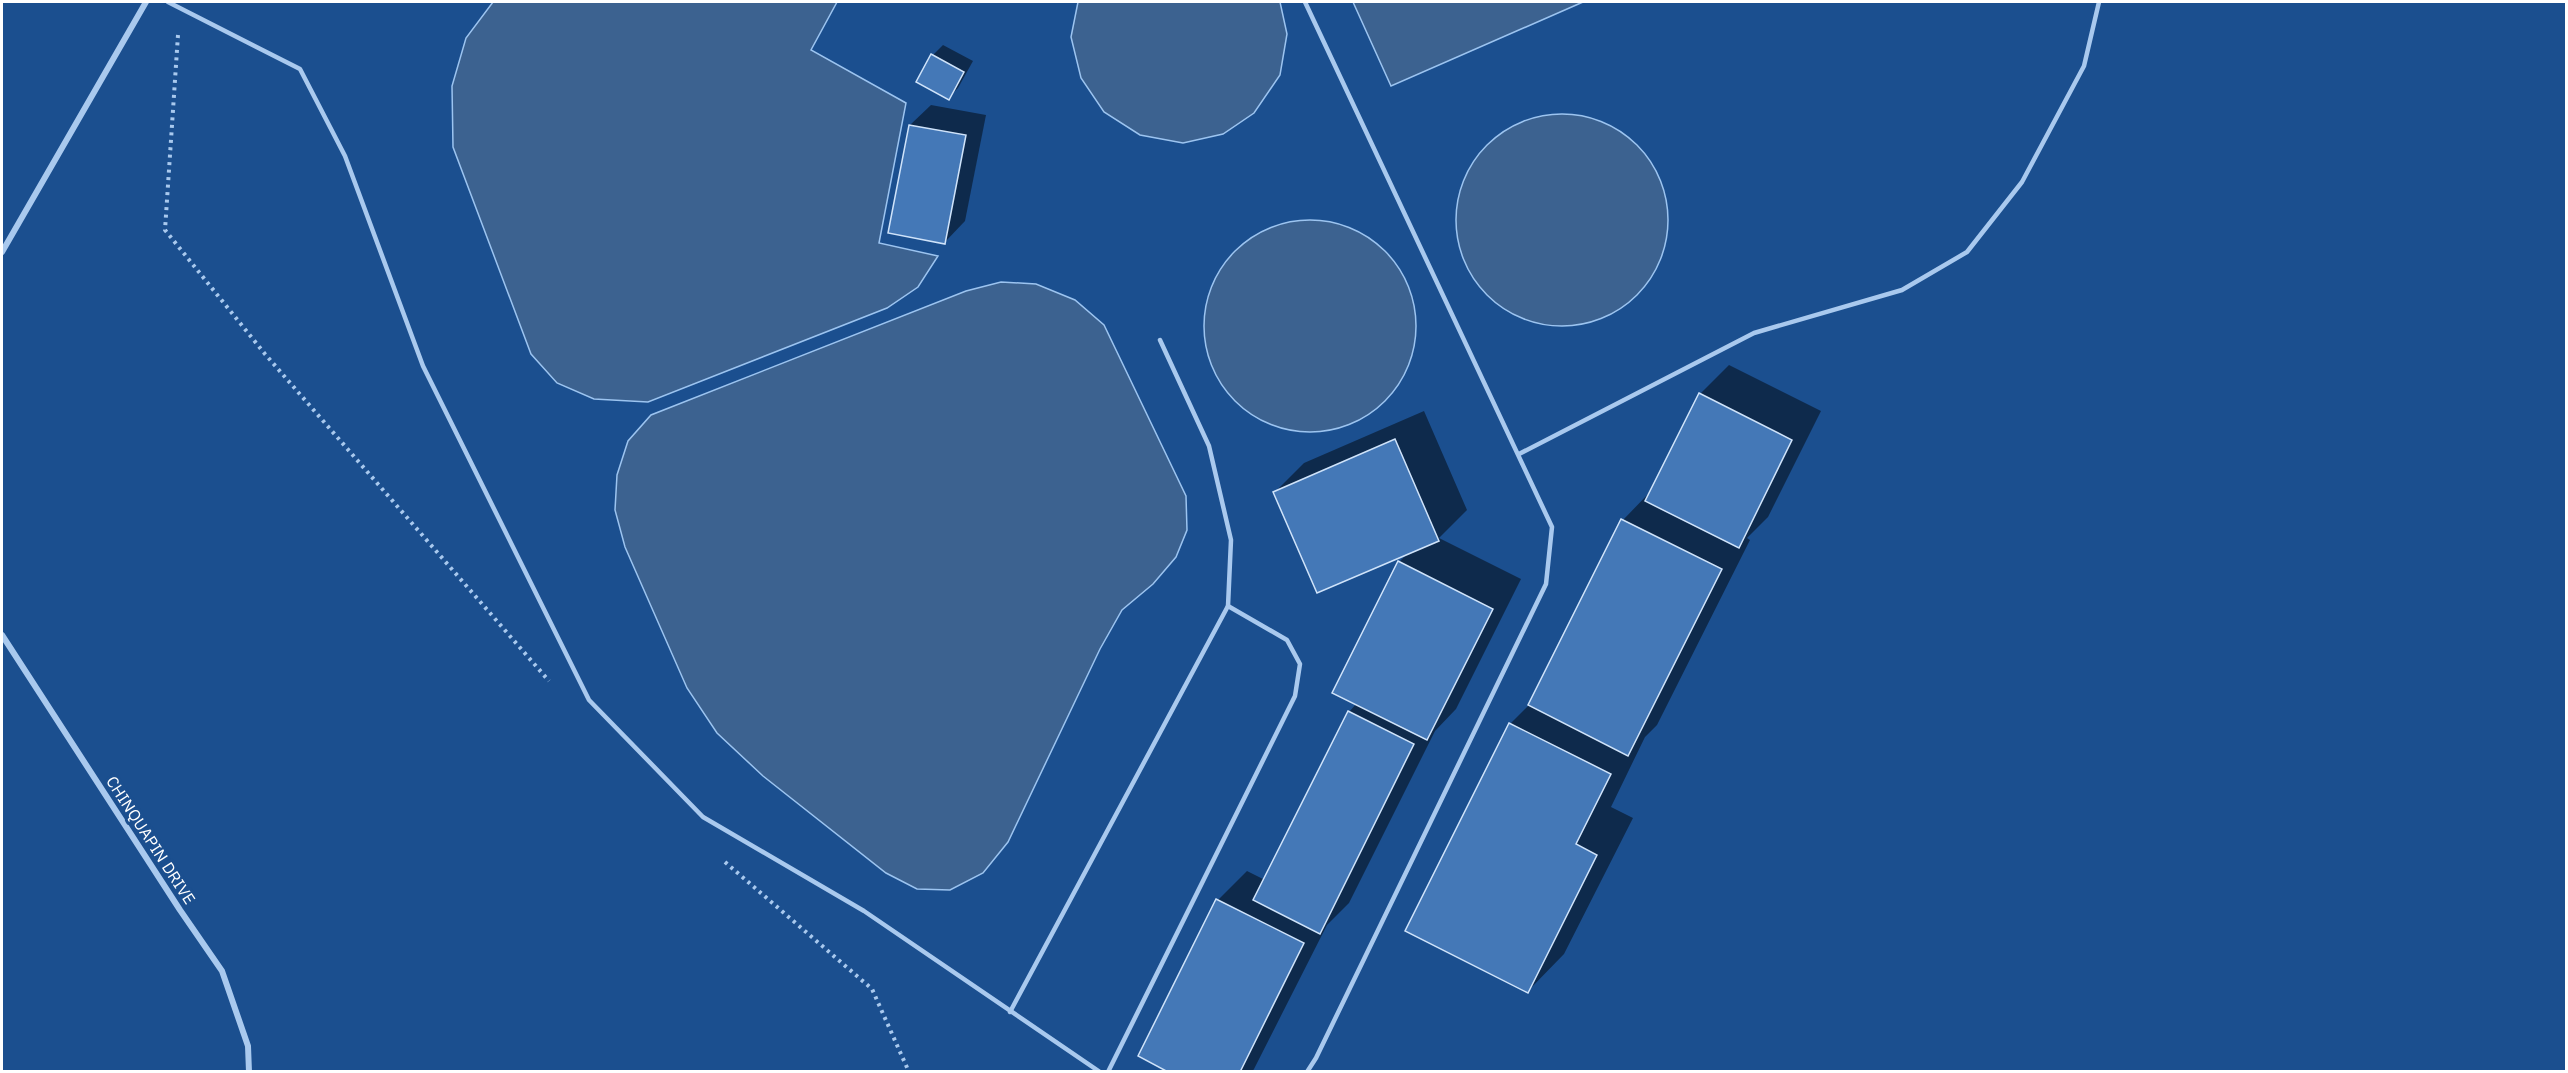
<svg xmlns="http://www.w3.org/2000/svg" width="2568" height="1073" viewBox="0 0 2568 1073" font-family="'IBM Plex Sans',sans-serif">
<rect width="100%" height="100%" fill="#1b4f8f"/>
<g fill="#3c6290" stroke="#9cc4f0" stroke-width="1.5">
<polygon points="493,2 837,2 811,50 906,103 879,243 938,256 918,287 887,308 648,402 594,399 557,383 531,354 453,147 452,86 466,38"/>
<polygon points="1078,2 1280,2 1287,34 1280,75 1254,113 1223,134 1183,143 1140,135 1104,112 1081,78 1071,37"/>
<polygon points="1353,2 1583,2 1391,86"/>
<circle cx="1562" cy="220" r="106"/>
<circle cx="1310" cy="326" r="106"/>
<polygon points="1001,282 1036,284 1075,300 1104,325 1186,496 1187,530 1176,557 1153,584 1122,610 1100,649 1008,842 983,873 950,890 917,889 886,873 763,776 717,733 687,688 625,547 615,510 617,475 628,441 651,415 966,291"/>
</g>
<g fill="#0007">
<polygon points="943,45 973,61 958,88 948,98 933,55"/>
<polygon points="931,105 986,115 965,221 945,242 910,125"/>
<polygon points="1729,365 1821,411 1768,517 1747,538 1750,540 1657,725 1645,737 1611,807 1633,818 1564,954 1528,991 1510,724 1530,704 1623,520 1651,491 1700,394"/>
<polygon points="1424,411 1467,510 1439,538 1521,579 1456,709 1435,731 1349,903 1327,925 1254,1069 1252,1072 1172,1072 1218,900 1247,871 1265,880 1349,712 1357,703 1399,562 1409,552 1275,492 1304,463"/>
</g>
<g fill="#4478b7" stroke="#cfe3fa" stroke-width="1.5">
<polygon points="931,54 964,72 949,100 916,82"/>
<polygon points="909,125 966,135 945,244 888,233"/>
<polygon points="1699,393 1792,440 1739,548 1645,501"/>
<polygon points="1395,439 1439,541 1317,593 1273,492"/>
<polygon points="1621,519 1722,569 1628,756 1528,705"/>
<polygon points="1398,561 1493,609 1427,740 1332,693"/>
<polygon points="1348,711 1414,744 1320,934 1253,900"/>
<polygon points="1509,723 1611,774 1576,844 1597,855 1528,993 1405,931"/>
<polygon points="1216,899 1304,943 1240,1072 1168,1072 1138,1056"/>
</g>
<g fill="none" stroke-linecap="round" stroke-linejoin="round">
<g stroke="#a9c9ee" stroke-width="4" stroke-dasharray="3 4.5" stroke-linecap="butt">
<polyline points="178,35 165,230 265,354 549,681"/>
<polyline points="725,862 872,989 909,1072"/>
</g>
<g stroke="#a9c9ee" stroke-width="4.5">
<polyline points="168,2 300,69 345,156 423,366 589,700 703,817 864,911 1100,1072"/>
<polyline points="1305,2 1552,527 1546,584 1316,1058 1307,1072"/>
<polyline points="1519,454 1754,333 1902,290 1967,252 2022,182 2084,66 2099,2"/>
<polyline points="1010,1012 1228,606 1231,540 1209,446 1160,340"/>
<polyline points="1108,1072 1295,696 1300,664 1287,640 1228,606"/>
</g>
<g stroke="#a9c9ee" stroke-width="6">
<polyline points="2,252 146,2"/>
<polyline points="2,635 180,910 222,971 248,1046 249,1072"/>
</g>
</g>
<g text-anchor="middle" stroke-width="6" stroke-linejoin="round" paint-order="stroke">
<g font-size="16" fill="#fff" stroke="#1b4f8f">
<text transform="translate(151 840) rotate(57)" y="6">CHINQUAPIN DRIVE</text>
</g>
</g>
<rect width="2568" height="1073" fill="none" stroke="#ffffff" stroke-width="6"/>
</svg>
